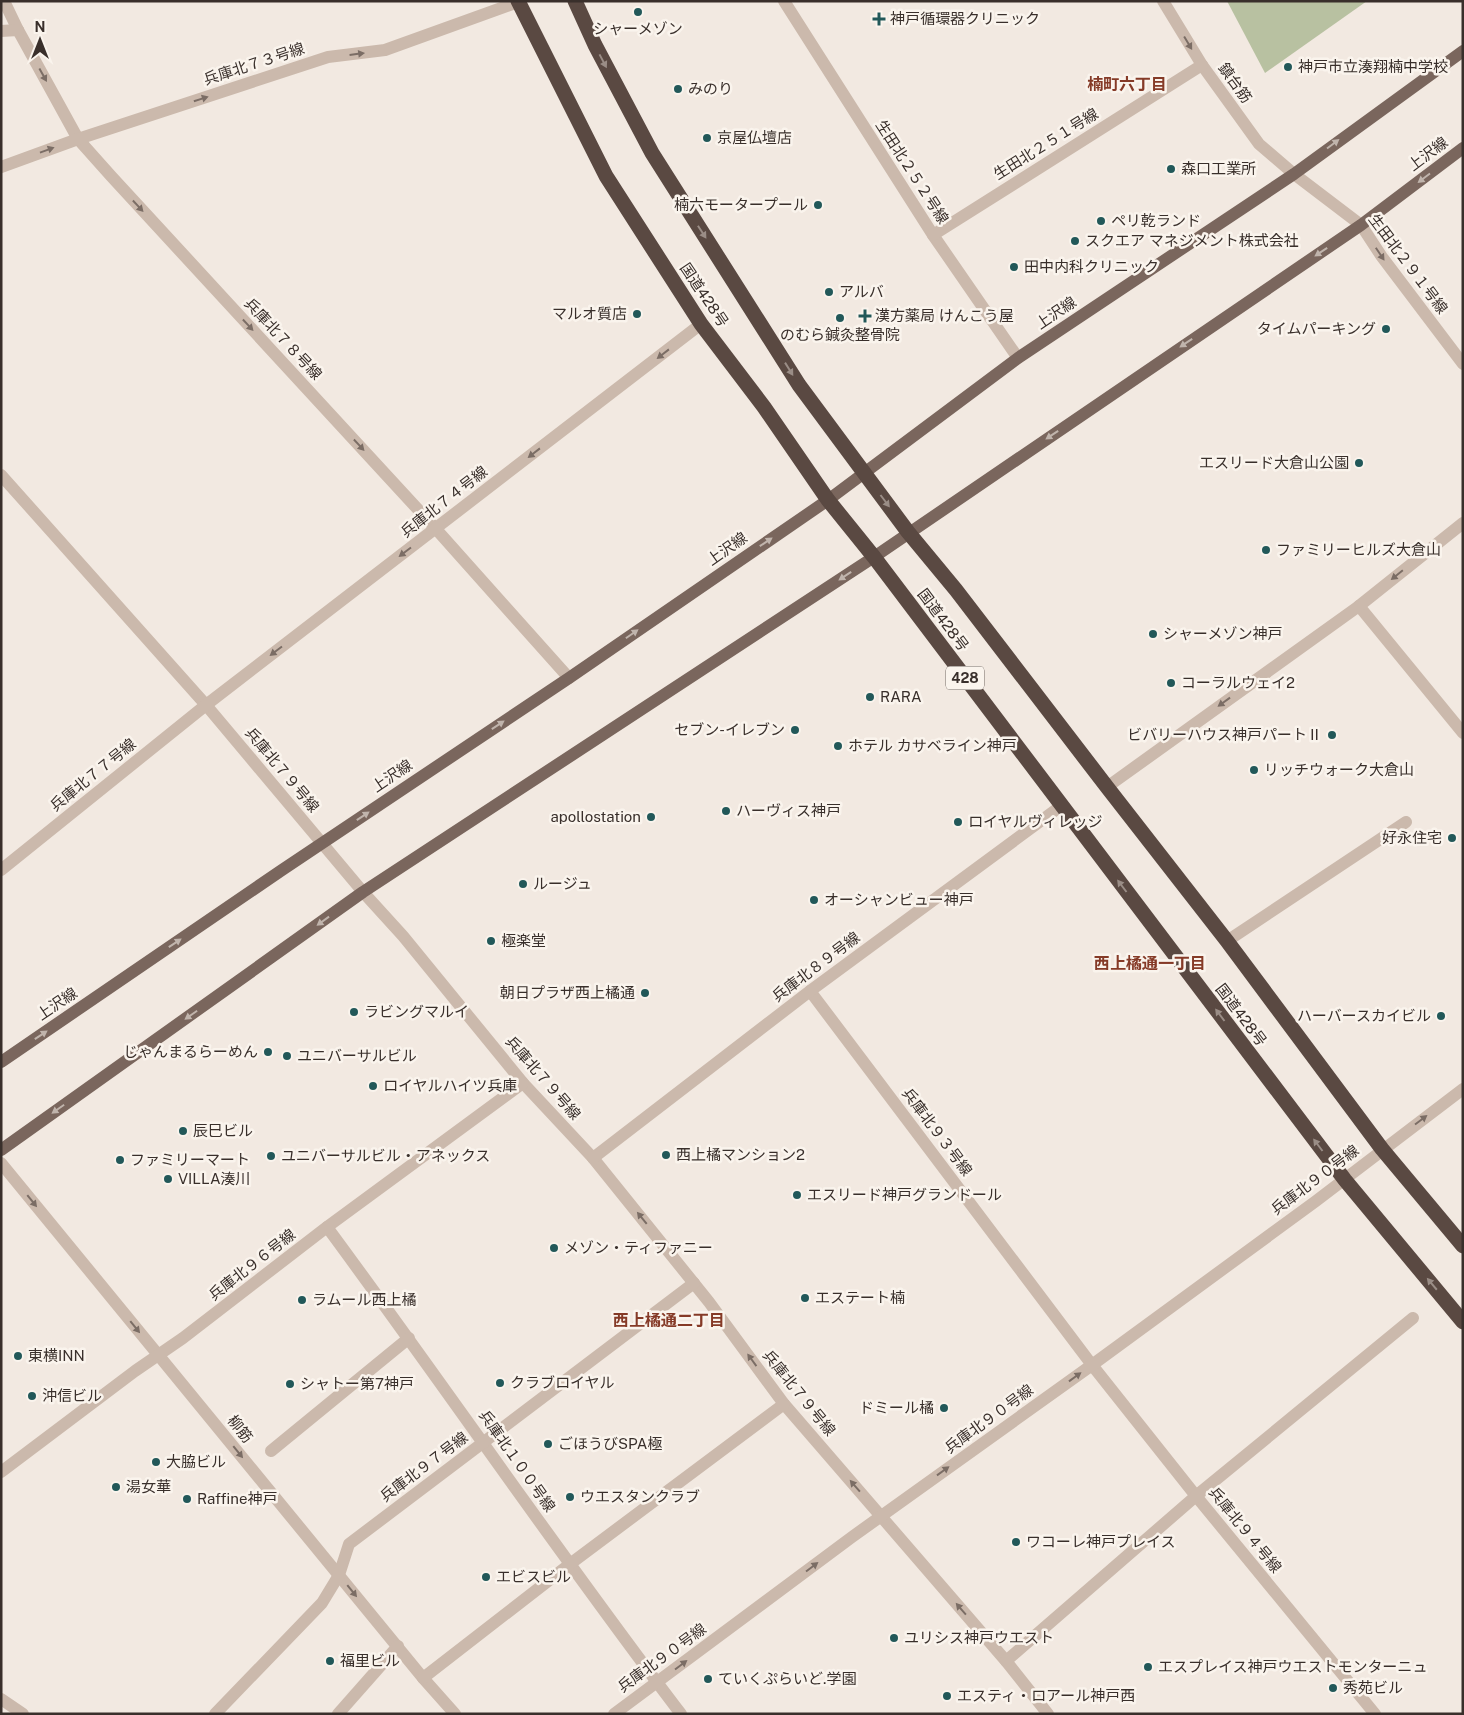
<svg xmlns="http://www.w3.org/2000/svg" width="1464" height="1715" viewBox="0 0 1464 1715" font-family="'Public Sans','Noto Sans JP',sans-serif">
<rect width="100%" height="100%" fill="#f2e9e1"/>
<polygon fill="#b8c1a1" points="1227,1 1367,1 1265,73"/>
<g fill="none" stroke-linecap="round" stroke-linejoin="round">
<g stroke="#cbb9ac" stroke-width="12">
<polyline points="4,1 18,30 78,139 111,176 436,529 569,678"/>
<polyline points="784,1 933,235 1018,358"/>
<polyline points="1163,1 1202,65 1259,144 1294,174 1361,225 1382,257 1463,364"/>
<polyline points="1,31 18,30"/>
<polyline points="1,167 78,139 328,57 385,50 518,2"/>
<polyline points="933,235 1202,65"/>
<polyline points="1,475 206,705 363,892 403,936 523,1083 593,1158 709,1302 784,1404 1006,1661 1048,1714"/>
<polyline points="1359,606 1463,733"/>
<polyline points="1107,787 1359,606 1463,523"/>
<polyline points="1,870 206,705 701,324"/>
<polyline points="1227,941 1406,822"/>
<polyline points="810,991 1092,1365 1196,1496 1375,1714"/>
<polyline points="593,1158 810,991 1061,806"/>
<polyline points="1,1163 423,1678 455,1714"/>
<path d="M327,1227C446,1388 559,1554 681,1714"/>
<polyline points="271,1451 409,1338"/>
<polyline points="1,1472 135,1371 183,1338 327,1227 523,1083"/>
<polyline points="1006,1661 1196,1496 1413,1318"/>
<polyline points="423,1678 570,1564 784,1404"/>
<polyline points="1,1699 23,1714"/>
<polyline points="215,1714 322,1603 339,1575 349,1544 694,1283"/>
<polyline points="338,1714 398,1646"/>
<polyline points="614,1714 852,1537 1092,1365 1316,1201 1463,1089"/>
</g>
<g stroke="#7a665d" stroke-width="12">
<polyline points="1,1062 282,870 569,678 828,500 1018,358 1294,174 1463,51"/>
<polyline points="1,1150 363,892 874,557 1361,225 1463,148"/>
</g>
<g stroke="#5a4942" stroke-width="15">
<polyline points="518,1 606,176 701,324 764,407 828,500 874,557 1345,1180 1463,1322"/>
<polyline points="575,1 595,45 652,153 799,385 908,532 956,590 1107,787 1227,941 1382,1149 1463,1246"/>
</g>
</g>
<defs><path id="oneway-solid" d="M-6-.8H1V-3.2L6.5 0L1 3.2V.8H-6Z" transform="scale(1.25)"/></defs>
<g fill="#7b6d65">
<use href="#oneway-solid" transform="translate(1188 43) rotate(59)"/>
<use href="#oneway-solid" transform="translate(357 54) rotate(-7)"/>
<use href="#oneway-solid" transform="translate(43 75) rotate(61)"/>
<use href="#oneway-solid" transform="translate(201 99) rotate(-18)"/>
<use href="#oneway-solid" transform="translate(47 150) rotate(-20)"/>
<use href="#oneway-solid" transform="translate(138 206) rotate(47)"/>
<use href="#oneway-solid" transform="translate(1380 254) rotate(56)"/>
<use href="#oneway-solid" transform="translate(248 325) rotate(47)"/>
<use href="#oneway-solid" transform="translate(663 354) rotate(142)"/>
<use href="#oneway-solid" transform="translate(359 445) rotate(47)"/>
<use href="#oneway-solid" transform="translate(534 453) rotate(142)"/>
<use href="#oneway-solid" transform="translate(405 552) rotate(143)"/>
<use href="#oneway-solid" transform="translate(1397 575) rotate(141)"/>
<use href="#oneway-solid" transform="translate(276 651) rotate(143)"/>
<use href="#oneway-solid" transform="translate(1224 702) rotate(144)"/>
<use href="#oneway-solid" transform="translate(1421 1120) rotate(-37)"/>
<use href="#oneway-solid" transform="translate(32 1201) rotate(51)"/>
<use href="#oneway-solid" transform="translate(642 1218) rotate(-129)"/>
<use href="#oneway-solid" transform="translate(135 1327) rotate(51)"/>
<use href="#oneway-solid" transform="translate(752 1360) rotate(-126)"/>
<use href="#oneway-solid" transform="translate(1075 1377) rotate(-36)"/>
<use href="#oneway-solid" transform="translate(238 1452) rotate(51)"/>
<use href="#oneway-solid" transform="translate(943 1471) rotate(-36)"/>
<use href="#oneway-solid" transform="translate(855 1486) rotate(-131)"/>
<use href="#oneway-solid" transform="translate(812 1567) rotate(-37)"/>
<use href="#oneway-solid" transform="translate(352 1591) rotate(51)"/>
<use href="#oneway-solid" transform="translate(961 1609) rotate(-131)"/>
<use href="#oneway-solid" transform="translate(681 1665) rotate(-37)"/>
</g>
<g fill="#9a8d86">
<use href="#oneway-solid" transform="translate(603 61) rotate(62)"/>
<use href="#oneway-solid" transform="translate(702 232) rotate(57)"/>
<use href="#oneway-solid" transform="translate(789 369) rotate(58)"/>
<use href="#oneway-solid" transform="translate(885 501) rotate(53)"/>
<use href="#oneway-solid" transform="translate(1122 886) rotate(-127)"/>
<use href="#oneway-solid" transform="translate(1220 1015) rotate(-127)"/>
<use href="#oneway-solid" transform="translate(1318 1145) rotate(-127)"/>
<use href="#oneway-solid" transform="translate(1432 1284) rotate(-130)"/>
</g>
<g fill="#c0b4ac">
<use href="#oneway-solid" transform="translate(1333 144) rotate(-37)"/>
<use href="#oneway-solid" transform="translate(1424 178) rotate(143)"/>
<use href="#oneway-solid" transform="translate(1321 252) rotate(146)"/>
<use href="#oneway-solid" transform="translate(1186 343) rotate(146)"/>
<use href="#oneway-solid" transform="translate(1052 435) rotate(146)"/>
<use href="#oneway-solid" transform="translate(766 542) rotate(-34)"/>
<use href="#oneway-solid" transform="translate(845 576) rotate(146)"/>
<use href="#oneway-solid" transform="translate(632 634) rotate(-35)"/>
<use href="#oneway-solid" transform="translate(498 725) rotate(-34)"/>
<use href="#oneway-solid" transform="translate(363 816) rotate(-34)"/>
<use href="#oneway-solid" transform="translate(323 921) rotate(144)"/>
<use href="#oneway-solid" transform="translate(175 943) rotate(-34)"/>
<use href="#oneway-solid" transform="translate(191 1015) rotate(145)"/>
<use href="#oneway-solid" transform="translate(41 1035) rotate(-34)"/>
<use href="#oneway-solid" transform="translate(58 1109) rotate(145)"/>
</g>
<g fill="#225859" stroke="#faf4ed" stroke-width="2">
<circle cx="638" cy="12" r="5"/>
<path d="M876.5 11.5h5v5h5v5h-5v5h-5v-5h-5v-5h5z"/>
<circle cx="1288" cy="67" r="5"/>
<circle cx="678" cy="89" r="5"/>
<circle cx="707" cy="138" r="5"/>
<circle cx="1171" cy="169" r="5"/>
<circle cx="818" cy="205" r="5"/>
<circle cx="1101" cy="221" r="5"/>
<circle cx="1075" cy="241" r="5"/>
<circle cx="1014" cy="267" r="5"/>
<circle cx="829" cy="292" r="5"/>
<circle cx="637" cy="314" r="5"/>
<path d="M862.5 308.5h5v5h5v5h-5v5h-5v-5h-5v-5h5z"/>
<circle cx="840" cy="318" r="5"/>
<circle cx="1386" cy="329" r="5"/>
<circle cx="1359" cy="463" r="5"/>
<circle cx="1266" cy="550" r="5"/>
<circle cx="1153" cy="634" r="5"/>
<circle cx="1171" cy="683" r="5"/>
<circle cx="870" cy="697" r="5"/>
<circle cx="795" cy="730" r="5"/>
<circle cx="1332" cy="735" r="5"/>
<circle cx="838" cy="746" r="5"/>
<circle cx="1254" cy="770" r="5"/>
<circle cx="726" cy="811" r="5"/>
<circle cx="651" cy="817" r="5"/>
<circle cx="958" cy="822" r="5"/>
<circle cx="1452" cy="838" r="5"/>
<circle cx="523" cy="884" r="5"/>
<circle cx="814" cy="900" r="5"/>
<circle cx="491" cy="941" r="5"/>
<circle cx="645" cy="993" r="5"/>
<circle cx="354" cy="1012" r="5"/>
<circle cx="1441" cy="1016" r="5"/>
<circle cx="268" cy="1052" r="5"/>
<circle cx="287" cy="1056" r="5"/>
<circle cx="373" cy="1086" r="5"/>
<circle cx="183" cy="1131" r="5"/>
<circle cx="666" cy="1155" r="5"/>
<circle cx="271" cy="1156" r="5"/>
<circle cx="120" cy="1160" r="5"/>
<circle cx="168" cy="1179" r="5"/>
<circle cx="797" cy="1195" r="5"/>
<circle cx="554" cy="1248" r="5"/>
<circle cx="805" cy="1298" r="5"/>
<circle cx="302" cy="1300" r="5"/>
<circle cx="18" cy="1356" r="5"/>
<circle cx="500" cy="1383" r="5"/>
<circle cx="290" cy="1384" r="5"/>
<circle cx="32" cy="1396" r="5"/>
<circle cx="944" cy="1408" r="5"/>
<circle cx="548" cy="1444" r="5"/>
<circle cx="156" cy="1462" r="5"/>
<circle cx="116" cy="1487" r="5"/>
<circle cx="570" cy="1497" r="5"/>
<circle cx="187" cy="1499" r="5"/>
<circle cx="1016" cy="1542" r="5"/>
<circle cx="486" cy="1577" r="5"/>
<circle cx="894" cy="1638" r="5"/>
<circle cx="330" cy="1661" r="5"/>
<circle cx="1148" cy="1667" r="5"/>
<circle cx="708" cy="1679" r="5"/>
<circle cx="1333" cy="1688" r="5"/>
<circle cx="947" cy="1696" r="5"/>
</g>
<g text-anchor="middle" stroke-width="5" stroke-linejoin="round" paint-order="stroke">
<rect fill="#faf4ed" stroke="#736a65" stroke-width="1" x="946" y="666.5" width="38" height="23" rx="4"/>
<g font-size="14" font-weight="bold" fill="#392f2b">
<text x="965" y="683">428</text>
</g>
<g font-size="15" fill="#392f2b" stroke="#faf4ed" text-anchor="start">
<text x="890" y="24">神戸循環器クリニック</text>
<text x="638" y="34" text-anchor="middle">シャーメゾン</text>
<text x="1298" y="72">神戸市立湊翔楠中学校</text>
<text x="688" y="94">みのり</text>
<text x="717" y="143">京屋仏壇店</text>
<text x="1181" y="174">森口工業所</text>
<text x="808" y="210" text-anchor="end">楠六モータープール</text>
<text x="1111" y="226">ペリ乾ランド</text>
<text x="1085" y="246">スクエア マネジメント株式会社</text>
<text x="1024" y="272">田中内科クリニック</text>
<text x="839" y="297">アルバ</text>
<text x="627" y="319" text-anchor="end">マルオ質店</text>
<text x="875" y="321">漢方薬局 けんこう屋</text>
<text x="1376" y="334" text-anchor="end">タイムパーキング</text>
<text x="840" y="340" text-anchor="middle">のむら鍼灸整骨院</text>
<text x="1349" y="468" text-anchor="end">エスリード大倉山公園</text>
<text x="1276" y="555">ファミリーヒルズ大倉山</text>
<text x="1163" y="639">シャーメゾン神戸</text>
<text x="1181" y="688">コーラルウェイ2</text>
<text x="880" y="702">RARA</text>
<text x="785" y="735" text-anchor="end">セブン-イレブン</text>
<text x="1322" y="740" text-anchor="end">ビバリーハウス神戸パートⅡ</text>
<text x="848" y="751">ホテル カサベライン神戸</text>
<text x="1264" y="775">リッチウォーク大倉山</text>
<text x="736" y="816">ハーヴィス神戸</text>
<text x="641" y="822" text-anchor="end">apollostation</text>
<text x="968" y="827">ロイヤルヴィレッジ</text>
<text x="1442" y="843" text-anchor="end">好永住宅</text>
<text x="533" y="889">ルージュ</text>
<text x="824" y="905">オーシャンビュー神戸</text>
<text x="501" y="946">極楽堂</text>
<text x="635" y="998" text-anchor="end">朝日プラザ西上橘通</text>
<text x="364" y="1017">ラビングマルイ</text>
<text x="1431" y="1021" text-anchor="end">ハーバースカイビル</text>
<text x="258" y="1057" text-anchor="end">じゃんまるらーめん</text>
<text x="297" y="1061">ユニバーサルビル</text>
<text x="383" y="1091">ロイヤルハイツ兵庫</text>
<text x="193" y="1136">辰巳ビル</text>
<text x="676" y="1160">西上橘マンション2</text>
<text x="281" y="1161">ユニバーサルビル・アネックス</text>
<text x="130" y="1165">ファミリーマート</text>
<text x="178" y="1184">VILLA湊川</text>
<text x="807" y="1200">エスリード神戸グランドール</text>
<text x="564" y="1253">メゾン・ティファニー</text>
<text x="815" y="1303">エステート楠</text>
<text x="312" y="1305">ラムール西上橘</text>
<text x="28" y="1361">東横INN</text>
<text x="510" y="1388">クラブロイヤル</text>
<text x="300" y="1389">シャトー第7神戸</text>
<text x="42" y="1401">沖信ビル</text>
<text x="934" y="1413" text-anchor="end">ドミール橘</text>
<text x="558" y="1449">ごほうびSPA極</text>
<text x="166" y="1467">大脇ビル</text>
<text x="126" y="1492">湯女華</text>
<text x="580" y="1502">ウエスタンクラブ</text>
<text x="197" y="1504">Raffine神戸</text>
<text x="1026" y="1547">ワコーレ神戸プレイス</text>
<text x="496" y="1582">エビスビル</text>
<text x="904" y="1643">ユリシス神戸ウエスト</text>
<text x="340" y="1666">福里ビル</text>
<text x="1158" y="1672">エスプレイス神戸ウエストモンターニュ</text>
<text x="718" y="1684">ていくぷらいど.学園</text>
<text x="1343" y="1693">秀苑ビル</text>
<text x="957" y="1701">エスティ・ロアール神戸西</text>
</g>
<g font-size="15" fill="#392f2b" stroke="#faf4ed">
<text transform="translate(254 64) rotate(-18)" y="5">兵庫北７３号線</text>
<text transform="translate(1235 83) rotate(54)" y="5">鎮台筋</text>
<text transform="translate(1046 144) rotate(-32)" y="5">生田北２５１号線</text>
<text transform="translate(1428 154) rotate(-37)" y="5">上沢線</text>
<text transform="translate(912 172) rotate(57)" y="5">生田北２５２号線</text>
<text transform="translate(1408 264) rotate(53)" y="5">生田北２９１号線</text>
<text transform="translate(704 295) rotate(56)" y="5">国道428号</text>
<text transform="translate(1056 313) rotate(-34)" y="5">上沢線</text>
<text transform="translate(283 339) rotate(47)" y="5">兵庫北７８号線</text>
<text transform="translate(444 502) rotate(-38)" y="5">兵庫北７４号線</text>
<text transform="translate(727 549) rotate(-35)" y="5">上沢線</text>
<text transform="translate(943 620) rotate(53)" y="5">国道428号</text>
<text transform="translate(282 770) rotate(50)" y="5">兵庫北７９号線</text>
<text transform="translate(93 775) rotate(-39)" y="5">兵庫北７７号線</text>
<text transform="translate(392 776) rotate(-34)" y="5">上沢線</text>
<text transform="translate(816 967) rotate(-37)" y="5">兵庫北８９号線</text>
<text transform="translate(57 1004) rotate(-34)" y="5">上沢線</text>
<text transform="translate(1241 1015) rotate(53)" y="5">国道428号</text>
<text transform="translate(543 1078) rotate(49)" y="5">兵庫北７９号線</text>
<text transform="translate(937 1132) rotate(53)" y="5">兵庫北９３号線</text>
<text transform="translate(1315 1180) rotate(-37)" y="5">兵庫北９０号線</text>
<text transform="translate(252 1265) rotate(-38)" y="5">兵庫北９６号線</text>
<text transform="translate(799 1393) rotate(51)" y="5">兵庫北７９号線</text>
<text transform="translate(989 1419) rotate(-36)" y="5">兵庫北９０号線</text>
<text transform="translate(240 1429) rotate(51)" y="5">柳筋</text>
<text transform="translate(517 1461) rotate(55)" y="5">兵庫北１００号線</text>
<text transform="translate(424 1467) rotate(-37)" y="5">兵庫北９７号線</text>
<text transform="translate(1245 1530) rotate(51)" y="5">兵庫北９４号線</text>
<text transform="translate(662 1658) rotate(-36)" y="5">兵庫北９０号線</text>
</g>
<g font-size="16" font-weight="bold" fill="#853a27" stroke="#faf4ed">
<text x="1127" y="90">楠町六丁目</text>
<text x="1150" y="969">西上橘通一丁目</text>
<text x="669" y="1326">西上橘通二丁目</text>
</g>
</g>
<rect width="1464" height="1715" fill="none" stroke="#392f2b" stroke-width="5"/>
<g transform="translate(40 40)" stroke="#faf4ed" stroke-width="4" paint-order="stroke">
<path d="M0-4L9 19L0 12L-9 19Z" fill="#392f2b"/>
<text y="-8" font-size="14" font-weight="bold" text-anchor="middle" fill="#392f2b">N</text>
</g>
</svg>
